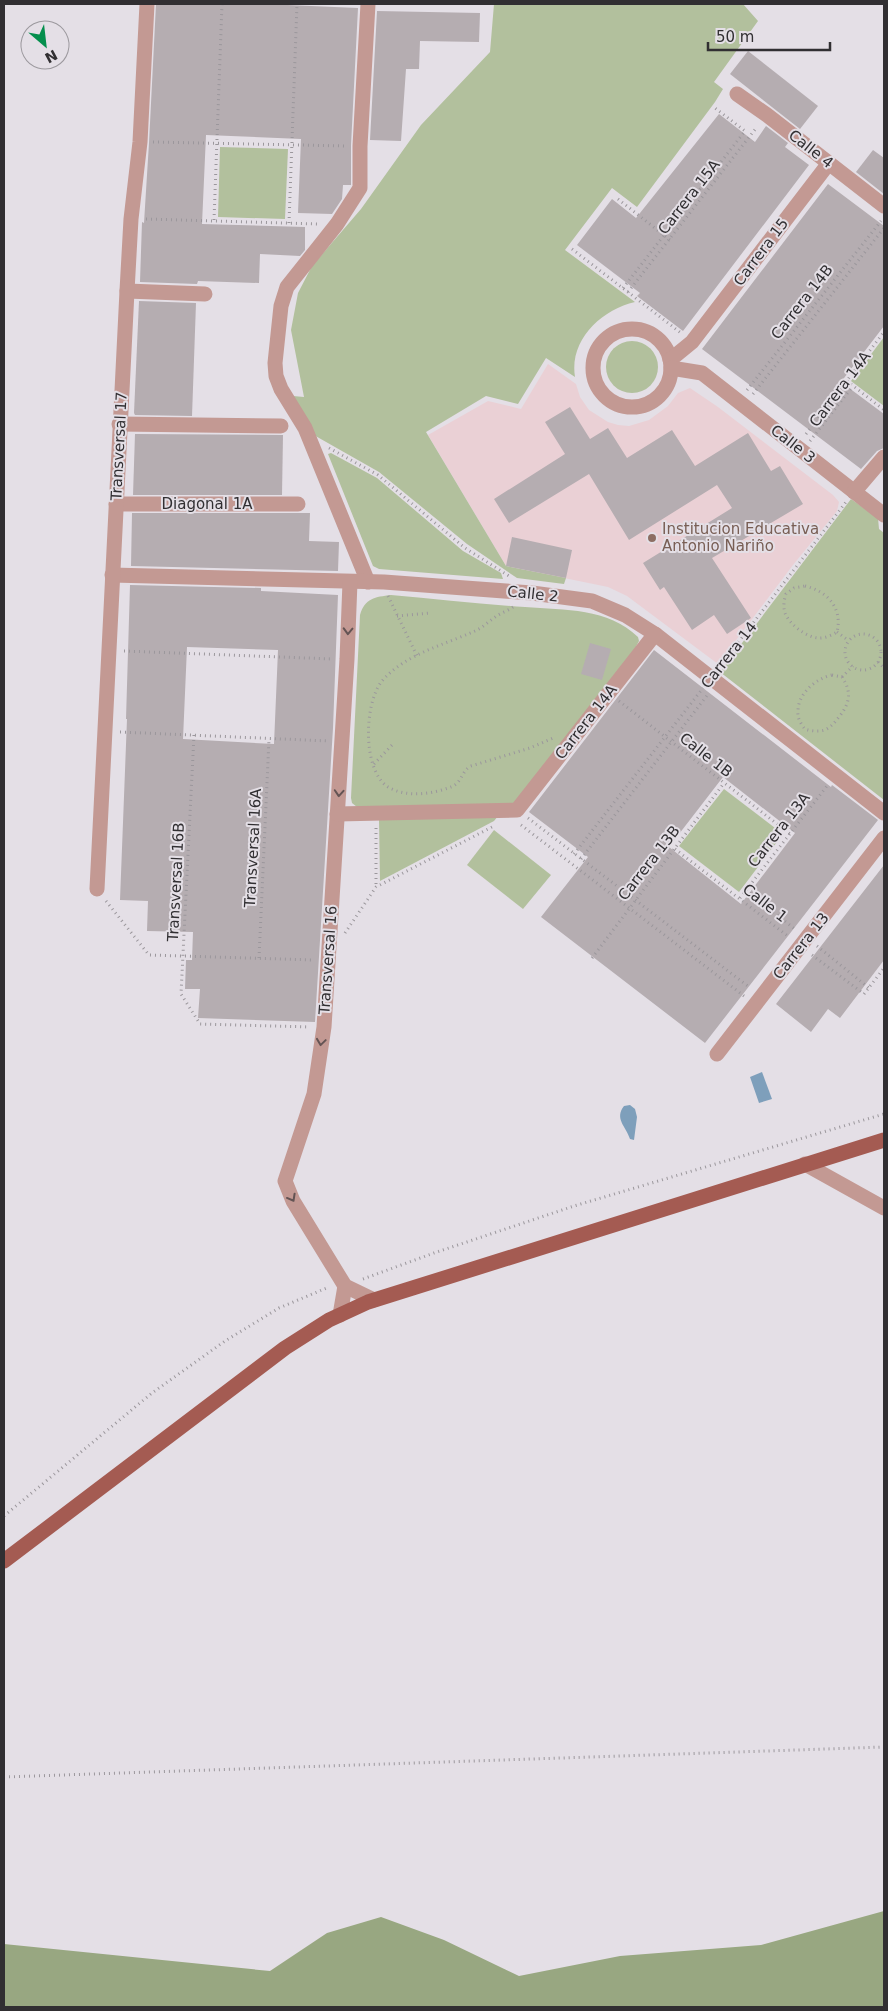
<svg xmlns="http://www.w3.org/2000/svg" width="888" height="2011" viewBox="0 0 888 2011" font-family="'DejaVu Sans',sans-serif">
<rect width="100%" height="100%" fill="#e4dfe6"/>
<polygon fill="#ead0d5" points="548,364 576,384 580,397 589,410 608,422 618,425 629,426 649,420 668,406 678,393 690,388 718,407 833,495 839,502 837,511 793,565 718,664 627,596 608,587 506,566 428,435 488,401 521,409"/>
<g fill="#b2c09d">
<path d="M494,4H743L758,21L714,82L723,89L715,102L637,207L612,188L565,250L635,302C601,310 569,340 575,377L546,358L518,404L486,396L426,432L506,566L566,578L564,584L517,578L467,544L379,472L312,434L293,396L304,397L291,330L298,293L312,266L361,209L421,125L490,52Z"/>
<polygon points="220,147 288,149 285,219 218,217"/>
<polygon points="884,337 884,406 851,381"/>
<circle cx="632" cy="367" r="26"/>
<polygon points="331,453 377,478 463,551 501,573 503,579 379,569 373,566 328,454"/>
<polygon points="851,499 878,518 879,529 884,533 884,800 720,672"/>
<path d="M391,595C436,599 481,604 525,607C565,610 608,608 638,637L639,641L628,662L515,806L357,807L352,803L351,798L360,615C365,598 375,597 391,595Z"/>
<polygon points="724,789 783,834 739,892 679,846"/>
<polygon points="498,816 494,821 380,881 379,818"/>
<polygon points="494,830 551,875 523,909 467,865"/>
</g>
<polygon fill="#98a781" points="884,1911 884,2007 4,2007 4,1944 270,1971 327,1933 381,1917 444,1940 519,1976 620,1956 761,1945"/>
<g fill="#7e9fbb">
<polygon points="762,1072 772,1099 759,1103 750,1077"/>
<path d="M630,1105L635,1109L637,1117L634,1140L630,1139C626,1126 614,1119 624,1106Z"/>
</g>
<g fill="#b5adb1" fill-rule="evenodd">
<polygon points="156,4 264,4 358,8 351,145 351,185 343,185 342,199 332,214 298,213 301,139 206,135 202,224 305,227 305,250 300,256 260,254 259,283 198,281 197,284 140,282 142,222 144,223 149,143"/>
<polygon points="377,11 480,13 479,42 420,41 419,69 406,69 401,141 370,140"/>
<polygon points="748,51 818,106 800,129 730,74"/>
<polygon points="719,114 755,142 766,126 788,143 785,147 809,165 683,331 637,296 640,293 577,245 612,199 636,218"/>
<polygon points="873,150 884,158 884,194 856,172"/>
<polygon points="828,184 884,226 884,326 841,382 884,414 884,448 877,451 861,469 702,349"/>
<polygon points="139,301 196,303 192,416 135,415 134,413"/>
<polygon points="570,407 590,439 608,428 627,458 672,430 695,466 748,433 771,471 780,466 803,504 712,558 751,618 727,634 714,615 692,630 664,587 660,590 643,563 732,508 717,485 629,540 589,474 509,523 494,499 565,454 545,422"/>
<polygon points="135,434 283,435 282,495 133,495"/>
<polygon points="132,513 310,513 309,541 339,542 338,571 131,566"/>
<polygon points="512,537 572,550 566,578 506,566"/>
<path d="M130,585L261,588V591L338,595L333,728L315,1022L198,1018L200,989H185L186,960H192L193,932L147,931L148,901L120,900L127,719H126ZM187,647L278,650L274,744L183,739Z"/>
<polygon points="590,643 611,649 602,680 581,674"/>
<path d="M654,650L831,787L832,785L878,820L705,1043L541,917L588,857L529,812ZM723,777L795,833L741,904L669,847Z"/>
<polygon points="884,865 884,960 840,1018 828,1009 811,1032 776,1004"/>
</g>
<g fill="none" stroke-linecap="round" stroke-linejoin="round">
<g stroke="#9b979c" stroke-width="3" stroke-dasharray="1 4" stroke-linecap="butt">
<polyline points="153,142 347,146"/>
<polyline points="618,199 670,240"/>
<polyline points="146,219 318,224"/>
<polyline points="214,220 222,4"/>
<polyline points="289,223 297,4"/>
<polyline points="572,249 681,333"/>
<polyline points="623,288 745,131 715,108"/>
<polyline points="628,292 757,127"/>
<polyline points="847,381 884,410"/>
<polyline points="747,390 881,221"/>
<polyline points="753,394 884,228"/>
<polyline points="806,434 884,332"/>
<polyline points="810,441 853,386"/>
<polyline points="329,448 378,475 465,548 509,576"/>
<path d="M805,586C827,591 843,608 837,632C832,635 826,638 819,638C807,638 789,624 785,613C783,606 784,600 786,594L794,588Z"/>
<polyline points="388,596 417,656"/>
<path d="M513,607C509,610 504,612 500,614C491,619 484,627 475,631C444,645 405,654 382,681C364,703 362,770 388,787C407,798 432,794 451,787C462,783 462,770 471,766L530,748L553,738"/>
<polyline points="397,616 430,613"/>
<polyline points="837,632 849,641"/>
<circle cx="863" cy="652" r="18"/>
<polyline points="124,651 333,659"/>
<polyline points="878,662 884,668"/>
<polyline points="720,666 846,502"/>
<path d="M832,675L842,677C852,692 850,703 839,717C835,722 831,727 825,730C818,732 811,731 805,729C801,724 797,718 798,711C798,693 817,678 832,675Z"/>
<polyline points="842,677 853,666"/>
<polyline points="619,701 790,834"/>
<polyline points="120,732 329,741"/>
<polyline points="194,735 181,994 200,1024 310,1027"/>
<polyline points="374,764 392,745"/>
<polyline points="528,818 749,987"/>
<polyline points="521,825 744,996"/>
<polyline points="376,828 376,887"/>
<polyline points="675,849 789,937"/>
<polyline points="574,854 703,688"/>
<polyline points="581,859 709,693"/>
<polyline points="746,890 796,930"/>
<polyline points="740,898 827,786"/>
<polyline points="106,901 149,955 314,960"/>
<polyline points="345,933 376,887 492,827"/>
<polyline points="817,946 869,988"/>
<polyline points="812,955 864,994 884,968"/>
<polyline points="259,958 269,739"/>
<polyline points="592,958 724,783"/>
<polyline points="363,1279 434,1253 574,1206 884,1114"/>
<polyline points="4,1516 152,1393 225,1341 279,1308 329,1287"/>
<polyline points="4,1777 884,1747"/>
</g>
<g stroke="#c39993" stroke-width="15">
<polyline points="368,4 360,146 360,188 337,224 287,287 281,306 275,363 276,376 281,389 305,428 368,582"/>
<polyline points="737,94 767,115 884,206"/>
<polyline points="127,291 205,294"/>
<circle cx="632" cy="368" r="39"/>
<polyline points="670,360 692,342 829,163"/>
<polyline points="671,368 702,373 884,515"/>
<polyline points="119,424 281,426"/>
<polyline points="854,492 884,457"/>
<polyline points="116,504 298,504"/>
<polyline points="112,575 384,582 532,593 592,601 625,615 655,634 884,813"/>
<polyline points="350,582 347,659 324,1027 314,1094 285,1181 293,1201 345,1286 374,1300"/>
<polyline points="337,814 517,810 655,634"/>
<polyline points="97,889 127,291 131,219 140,142 147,4"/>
<polyline points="717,1054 884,838"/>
<polyline points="805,1164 884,1208"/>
<polyline points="340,1315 345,1286"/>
</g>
<polyline stroke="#a45b52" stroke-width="15" points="4,1561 285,1348 329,1320 368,1302 884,1140"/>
</g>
<defs><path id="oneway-chevron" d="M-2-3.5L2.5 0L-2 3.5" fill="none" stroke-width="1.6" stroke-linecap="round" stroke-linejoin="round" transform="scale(1.25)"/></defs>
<g stroke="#645454">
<use href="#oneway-chevron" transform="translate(348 631) rotate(92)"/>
<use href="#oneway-chevron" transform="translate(339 793) rotate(94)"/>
<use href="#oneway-chevron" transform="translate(321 1042) rotate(98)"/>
<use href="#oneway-chevron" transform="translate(292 1198) rotate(61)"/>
</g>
<circle fill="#8d6e63" stroke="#e4dfe6" stroke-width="2" cx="652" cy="538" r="5"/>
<g text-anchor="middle" stroke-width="4" stroke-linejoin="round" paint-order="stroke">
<g font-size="15" fill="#312f32" stroke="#e4dfe6">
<text transform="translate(811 149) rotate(38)" y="5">Calle 4</text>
<text transform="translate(689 197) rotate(-52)" y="5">Carrera 15A</text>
<text transform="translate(761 252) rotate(-53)" y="5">Carrera 15</text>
<text transform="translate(802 302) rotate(-52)" y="5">Carrera 14B</text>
<text transform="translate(840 389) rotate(-53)" y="5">Carrera 14A</text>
<text transform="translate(793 444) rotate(38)" y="5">Calle 3</text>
<text transform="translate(119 446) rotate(-87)" y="5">Transversal 17</text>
<text x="207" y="509">Diagonal 1A</text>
<text transform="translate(533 594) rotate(6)" y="5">Calle 2</text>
<text transform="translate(729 655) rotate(-52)" y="5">Carrera 14</text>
<text transform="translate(586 722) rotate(-52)" y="5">Carrera 14A</text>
<text transform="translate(706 755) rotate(38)" y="5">Calle 1B</text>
<text transform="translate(779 830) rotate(-52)" y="5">Carrera 13A</text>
<text transform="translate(253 848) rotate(-87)" y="5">Transversal 16A</text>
<text transform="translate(649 863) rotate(-52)" y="5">Carrera 13B</text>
<text transform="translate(176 882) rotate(-87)" y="5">Transversal 16B</text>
<text transform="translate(765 903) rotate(38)" y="5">Calle 1</text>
<text transform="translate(801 946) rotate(-52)" y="5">Carrera 13</text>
<text transform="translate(328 960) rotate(-86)" y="5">Transversal 16</text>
</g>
<g font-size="15" fill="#785e54" stroke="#e4dfe6" text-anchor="start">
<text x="662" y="534">Institucion Educativa<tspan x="662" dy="17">Antonio Nariño</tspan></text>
</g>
</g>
<rect width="888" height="2011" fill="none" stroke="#312f32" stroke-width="10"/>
<g transform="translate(45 45) rotate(152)"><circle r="24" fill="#e4dfe6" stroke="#9c999e"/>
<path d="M0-4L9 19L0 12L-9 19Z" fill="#048f4d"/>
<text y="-8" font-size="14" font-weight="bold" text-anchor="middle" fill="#312f32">N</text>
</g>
<path d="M708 42v8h122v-8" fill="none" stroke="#312f32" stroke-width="2.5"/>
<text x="716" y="42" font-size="15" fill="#312f32" stroke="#e4dfe6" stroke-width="4" paint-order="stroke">50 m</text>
</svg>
